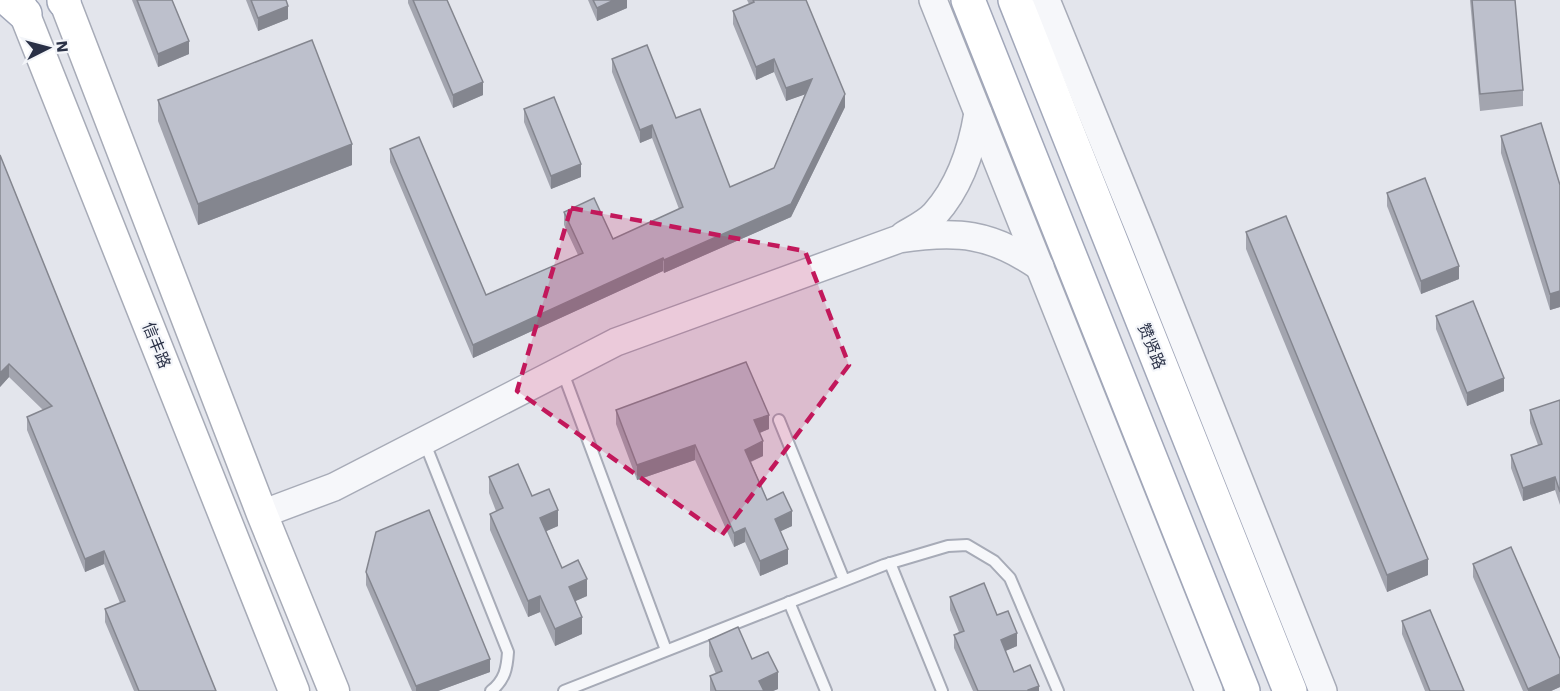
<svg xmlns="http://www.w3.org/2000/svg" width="1560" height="691" viewBox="0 0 1560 691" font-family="'Work Sans','Noto Sans SC',sans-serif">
<rect width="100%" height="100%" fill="#e3e5ec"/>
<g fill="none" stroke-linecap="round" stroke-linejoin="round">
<defs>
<g id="service">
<polyline points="562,370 666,650"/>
<polyline points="779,420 844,580"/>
<path d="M424,441L508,652C507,668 505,680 491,691"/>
<polyline points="890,563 942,691"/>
<polyline points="789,602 826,691"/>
<polyline points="564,691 884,565 948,546 967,545 994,561 1010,578 1058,691"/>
</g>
<g id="tertiary">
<polyline points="933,0 1209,691"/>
<polyline points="1046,0 1141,233 1323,691"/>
<path d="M904,235C914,229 927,223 935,214C960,186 972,149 978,113"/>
<path d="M262,514L334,487L616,342L899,239C957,230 991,233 1040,267"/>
</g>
<g id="secondary">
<polyline points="19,0 294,691"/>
<polyline points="64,0 262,514 334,691"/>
</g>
<g id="primary">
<polyline points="9,0 25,14"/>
<polyline points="64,0 64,1"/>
<polyline points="968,0 1243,691"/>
<polyline points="1015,0 1290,691"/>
</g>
</defs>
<use href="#service" stroke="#a7abb7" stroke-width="14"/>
<use href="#tertiary" stroke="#a7abb7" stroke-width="30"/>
<use href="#secondary" stroke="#a7abb7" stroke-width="33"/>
<use href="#primary" stroke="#a1a7b9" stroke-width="36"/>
<use href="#service" stroke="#f6f7fa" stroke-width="10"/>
<use href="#tertiary" stroke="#f6f7fa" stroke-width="27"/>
<use href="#secondary" stroke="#fff" stroke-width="30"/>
<use href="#primary" stroke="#fff" stroke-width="33"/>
</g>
<g fill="#a3a5af">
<polygon points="132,0 172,0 189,54 158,67"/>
<polygon points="246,0 286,0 288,19 258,31"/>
<polygon points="408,0 447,0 483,95 453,108 408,3"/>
<polygon points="588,0 627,0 627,8 597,21"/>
<polygon points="747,0 806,0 845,107 791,217 664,273 663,271 473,358 390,162 390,149 486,295 578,255 564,225 564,212 613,239 679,209 652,138 640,143 612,72 612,59 676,118 730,187 774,168 805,94 786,101 774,72 756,80 733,24 733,11 749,4"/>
<polygon points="1470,0 1515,0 1523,90 1523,106 1480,111"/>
<polygon points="158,100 352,165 198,225 158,121"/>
<polygon points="524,109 581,177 551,189 524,122"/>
<polygon points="1501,136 1560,185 1560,307 1550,310 1501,153"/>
<polygon points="0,155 216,691 134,691 105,622 105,609 120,603 104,564 85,572 27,430 27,417 43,410 9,377 0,387"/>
<polygon points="1387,193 1459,279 1421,294 1387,206"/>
<polygon points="1246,232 1428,575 1387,592 1246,249"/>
<polygon points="1436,316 1504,391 1467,406 1436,329"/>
<polygon points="1560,400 1560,505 1555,490 1523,501 1511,468 1511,455 1538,445 1530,423 1530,410"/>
<polygon points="616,410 769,429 760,433 763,456 751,462 767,500 792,526 780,531 788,564 760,576 745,542 734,547 695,460 637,480 616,424"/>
<polygon points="489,477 532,496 558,526 546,531 562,568 587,596 575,601 582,634 555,646 540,612 528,617 490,530 490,514 496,511 489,493"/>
<polygon points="1473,564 1560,687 1551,691 1523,691 1473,577"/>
<polygon points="366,572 490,672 438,691 412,691 366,585"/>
<polygon points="950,597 997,615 1017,646 1005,651 1014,672 1039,691 973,691 954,648 954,635 959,632 950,610"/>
<polygon points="1402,621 1464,691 1425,691 1402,634"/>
<polygon points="709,640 752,659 778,689 773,691 710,691 710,676 716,674 709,656"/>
</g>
<g fill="#84868f">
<polygon points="614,0 627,0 627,8 597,21 597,8"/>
<polygon points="288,6 288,19 258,31 258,18"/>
<polygon points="189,41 189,54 158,67 158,54"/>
<polygon points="774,59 774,72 756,80 756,67"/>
<polygon points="812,79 812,92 786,101 786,88"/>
<polygon points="483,82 483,95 453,108 453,95"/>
<polygon points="845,94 845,107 791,217 664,273 664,260 791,204"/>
<polygon points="652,125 652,138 640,143 640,130"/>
<polygon points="352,144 352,165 198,225 198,204"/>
<polygon points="581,164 581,177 551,189 551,176"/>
<polygon points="663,258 663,271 473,358 473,345"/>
<polygon points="1459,266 1459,279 1421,294 1421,281"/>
<polygon points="1560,291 1560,307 1550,310 1550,294"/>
<polygon points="9,364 9,377 0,387 0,373"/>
<polygon points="1504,378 1504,391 1467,406 1467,393"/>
<polygon points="769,415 769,429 754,435 754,420"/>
<polygon points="763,441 763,456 745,464 745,450"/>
<polygon points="695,445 695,460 637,480 637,465"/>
<polygon points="1555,477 1555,490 1523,501 1523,488"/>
<polygon points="558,510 558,526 540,534 540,518"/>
<polygon points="792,511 792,526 775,534 775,519"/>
<polygon points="745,528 745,542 734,547 734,533"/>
<polygon points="788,549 788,564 760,576 760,561"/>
<polygon points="104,551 104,564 85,572 85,559"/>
<polygon points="1428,559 1428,575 1387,592 1387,575"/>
<polygon points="587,579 587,596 569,604 569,587"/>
<polygon points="540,596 540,612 528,617 528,601"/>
<polygon points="582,617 582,634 555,646 555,629"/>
<polygon points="1017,633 1017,646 1001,653 1001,640"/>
<polygon points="490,659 490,672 438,691 416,691 416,686"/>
<polygon points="778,672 778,689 773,691 759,691 759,681"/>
<polygon points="1560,674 1560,687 1551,691 1528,691 1528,689"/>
<polygon points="1039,686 1039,691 1028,691 1028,690"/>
</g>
<g fill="#bdc0cc" stroke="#84868f" stroke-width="1.5">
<polygon points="137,0 172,0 189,41 158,54"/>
<polygon points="251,0 286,0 288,6 258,18"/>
<polygon points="413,0 447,0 483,82 453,95"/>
<polygon points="593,0 614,0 597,8"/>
<polygon points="753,0 806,0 845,94 791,204 664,260 663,258 473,345 390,149 419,137 486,295 583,253 564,212 594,198 613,239 683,207 652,125 640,130 612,59 647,45 676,118 700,109 730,187 774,168 812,79 786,88 774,59 756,67 733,11 754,2"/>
<polygon points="1472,0 1515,0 1523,90 1480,94"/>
<polygon points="312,40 352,144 198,204 158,100"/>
<polygon points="554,97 581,164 551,176 524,109"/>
<polygon points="1541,123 1560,185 1560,291 1550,294 1501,136"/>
<polygon points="0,155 216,691 139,691 105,609 125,601 104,551 85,559 27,417 52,406 9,364 0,373"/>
<polygon points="1425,178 1459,266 1421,281 1387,193"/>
<polygon points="1286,216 1428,559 1387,575 1246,232"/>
<polygon points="1473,301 1504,378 1467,393 1436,316"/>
<polygon points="746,362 769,415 754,420 763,441 745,450 767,500 783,492 792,511 775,519 788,549 760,561 745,528 734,533 695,445 637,465 616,410"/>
<polygon points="1560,400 1560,492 1555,477 1523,488 1511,455 1542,444 1530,410"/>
<polygon points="518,464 532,496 549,489 558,510 540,518 562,568 578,560 587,579 569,587 582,617 555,629 540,596 528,601 490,514 503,508 489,477"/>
<polygon points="429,510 490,659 416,686 366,572 376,532"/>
<polygon points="1511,547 1560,659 1560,674 1528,689 1473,564"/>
<polygon points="984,583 997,615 1008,611 1017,633 1001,640 1014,672 1030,665 1039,686 1028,690 1028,691 978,691 954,635 964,631 950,597"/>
<polygon points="1430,610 1464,691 1430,691 1402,621"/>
<polygon points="738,627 752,659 768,652 778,672 759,681 764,691 716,691 710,676 722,671 709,640"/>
</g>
<path fill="#c2185b" fill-opacity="0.2" stroke="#c2185b" stroke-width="4.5" stroke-dasharray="12 8" stroke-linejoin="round" d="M571,208L805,251L849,365L722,535L517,391Z"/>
<g text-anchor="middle" stroke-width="4.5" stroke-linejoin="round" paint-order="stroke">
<g font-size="16" fill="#293046" stroke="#f3f5f9">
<text transform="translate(157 345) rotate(68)" y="6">信丰路</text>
<text transform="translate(1152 346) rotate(68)" y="6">赞贤路</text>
</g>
</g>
<g transform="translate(48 48) rotate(84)" stroke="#f3f5f9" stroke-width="4.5" paint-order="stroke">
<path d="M0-4.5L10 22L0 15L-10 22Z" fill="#293046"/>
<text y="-9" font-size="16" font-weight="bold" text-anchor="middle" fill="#293046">N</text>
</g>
</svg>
